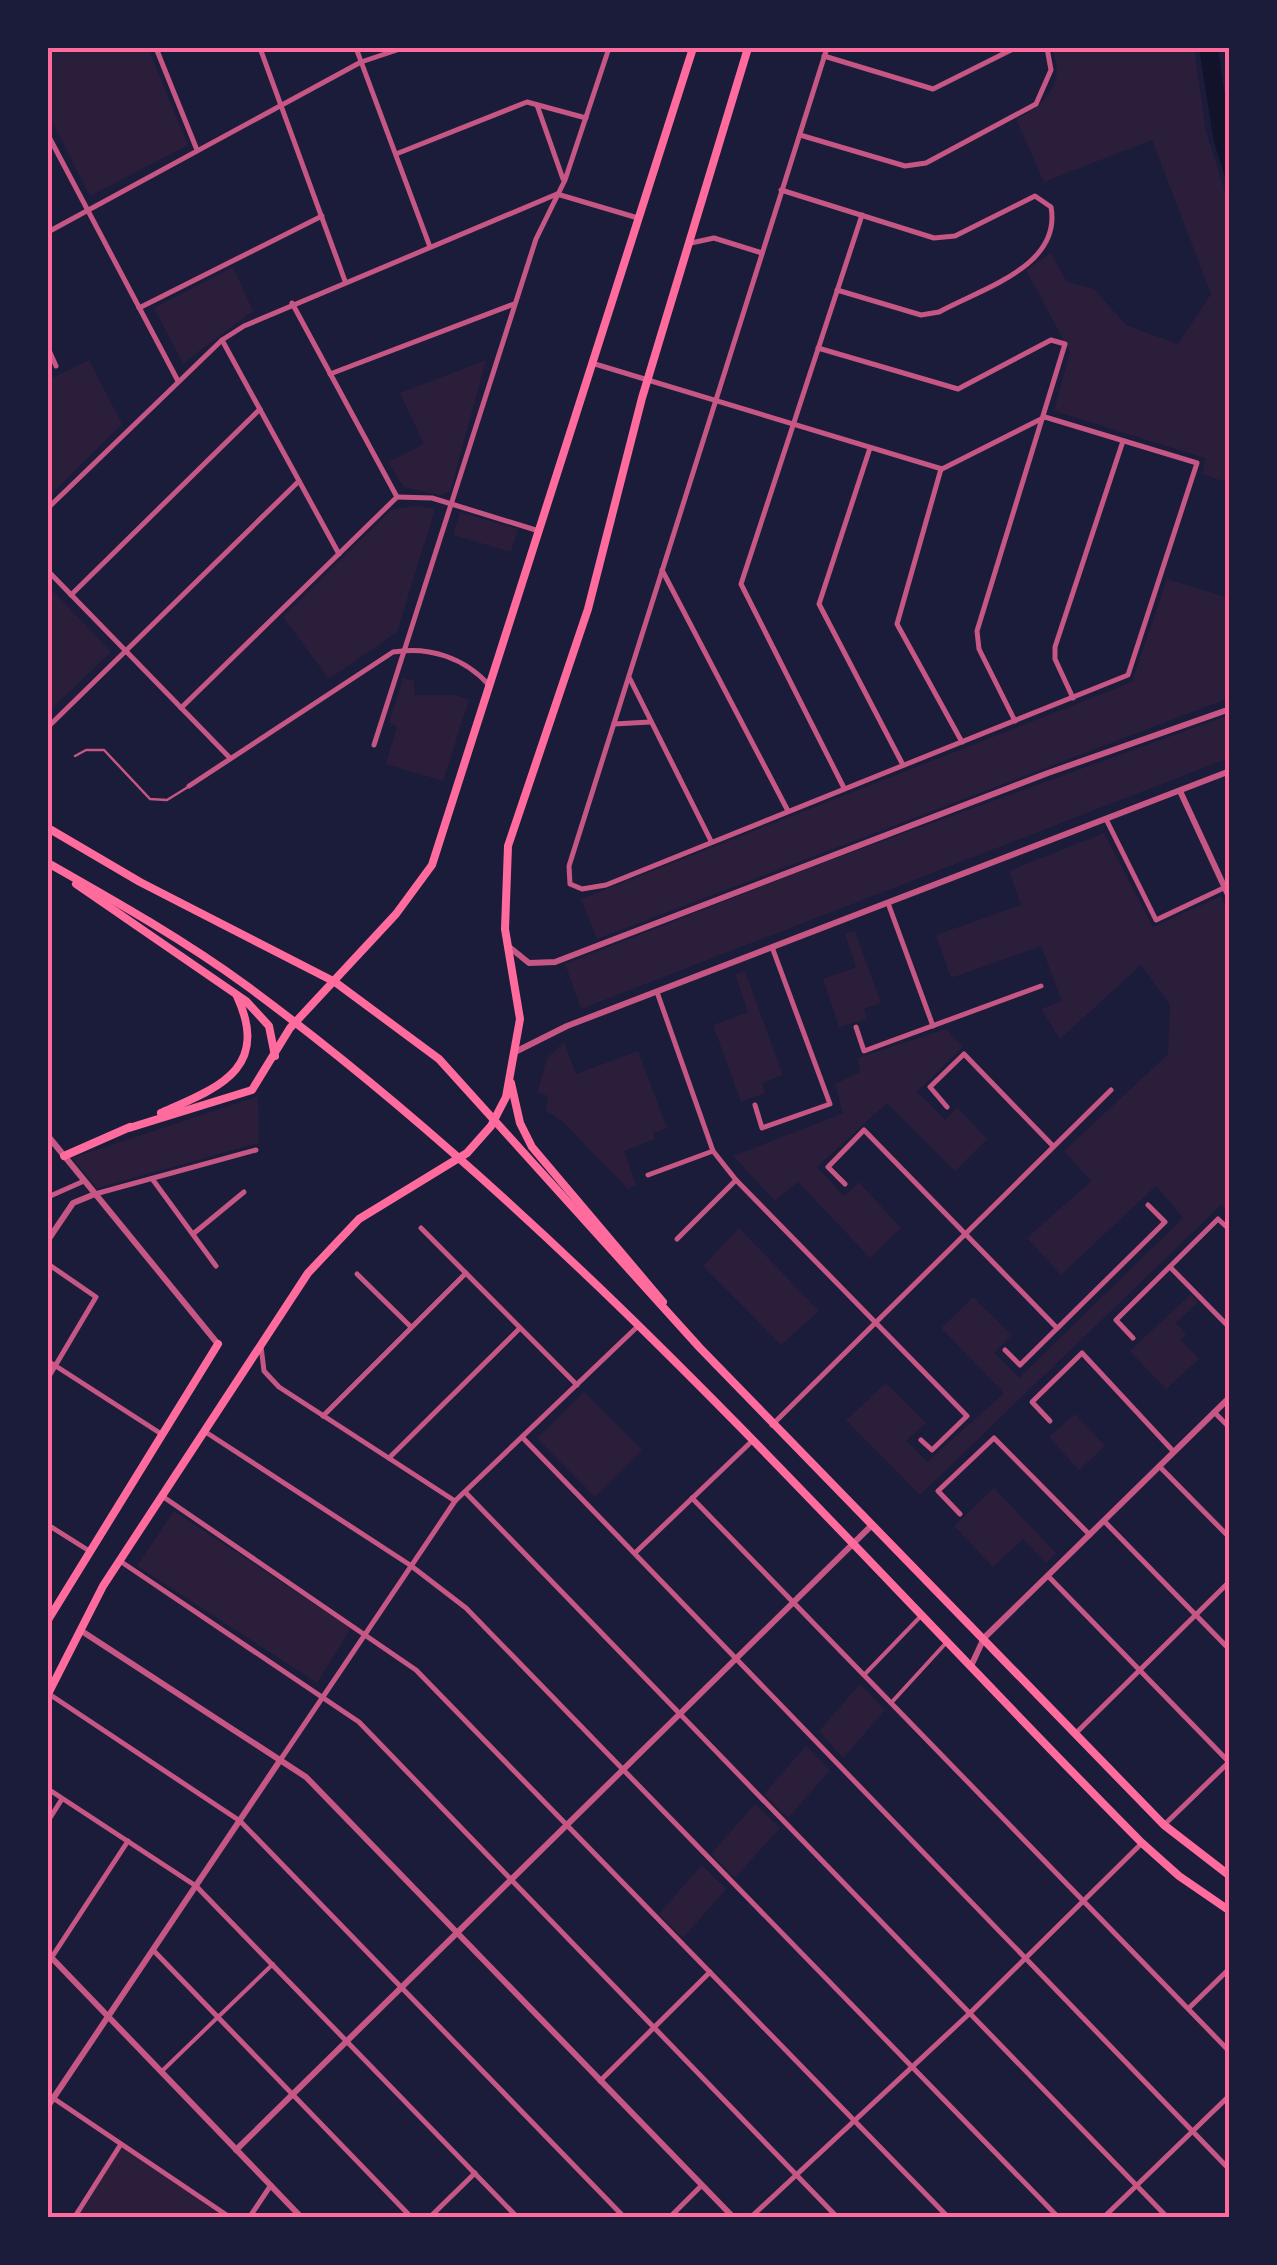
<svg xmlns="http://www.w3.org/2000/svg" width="1277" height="2265" viewBox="0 0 1277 2265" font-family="Figtree,sans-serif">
<rect width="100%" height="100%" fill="#1b1b3a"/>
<g fill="#2a1e3b">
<polygon points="48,48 148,48 188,145 90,196 48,113"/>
<path d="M1051,48H1194L1206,132L1229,204V483L1202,474L1205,458L1054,411L1070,352L1026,270L1051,253L1067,282L1094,289L1126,325L1178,344L1211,294L1152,140L1044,182L1016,119C1045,106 1068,81 1051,48Z"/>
<polygon points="233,267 253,311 183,363 154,308"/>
<polygon points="89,360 122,424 48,497 48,380"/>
<polygon points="486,360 450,492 439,495 404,487 388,462 424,444 400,393"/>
<polygon points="418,506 435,509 397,632 329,679 283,617 391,510"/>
<polygon points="460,512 518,529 511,552 453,535"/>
<polygon points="1167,579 1229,598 1229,698 597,939 581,899 1132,682"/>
<polygon points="48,586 111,652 48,712"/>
<polygon points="403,678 414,681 414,695 455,695 469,700 443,781 386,764 397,726 389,723"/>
<polygon points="1229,715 1229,758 581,1009 565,964 814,866"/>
<polygon points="1104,833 1153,927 1221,896 1229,914 1229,1214 1221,1205 920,1495 846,1420 886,1383 926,1423 906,1441 927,1462 1004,1393 941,1328 973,1297 1012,1335 994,1353 1019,1378 1183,1218 1156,1186 1061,1275 1027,1238 1091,1181 1064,1151 1168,1054 1170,1005 1141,965 1060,1039 1041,1009 1062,1001 1041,946 951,978 936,935 1021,905 1009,871"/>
<polygon points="855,931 881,1003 864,1009 867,1019 839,1027 823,979 856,967 845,934"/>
<polygon points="745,971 783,1075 762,1083 765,1093 741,1102 713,1025 748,1012 735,974"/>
<polygon points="946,1029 963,1047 917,1092 945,1120 957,1107 987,1139 955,1171 887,1103 817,1167 844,1196 859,1182 901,1228 870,1258 798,1182 775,1201 733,1156 843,1113 835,1084 860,1072 857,1058"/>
<polygon points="564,1042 576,1074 638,1051 667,1128 653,1133 655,1139 624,1151 636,1185 628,1189 564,1123 545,1110 548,1096 537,1093 547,1058"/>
<polygon points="258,1096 259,1143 97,1188 72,1158"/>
<polygon points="739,1228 819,1311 781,1345 703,1266"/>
<polygon points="1191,1294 1198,1302 1176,1323 1186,1334 1181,1340 1199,1359 1166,1389 1130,1351"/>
<polygon points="584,1392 642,1450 595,1497 537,1438"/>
<polygon points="1075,1414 1105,1446 1079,1470 1049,1437"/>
<polygon points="994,1488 1056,1553 1046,1563 1023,1539 993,1567 954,1526"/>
<polygon points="174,1511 351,1628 317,1683 137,1566"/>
<polygon points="860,1684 885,1710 843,1758 819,1731"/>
<polygon points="806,1746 830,1770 788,1818 764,1794"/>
<polygon points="755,1804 780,1828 735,1878 711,1854"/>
<polygon points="702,1865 726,1889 683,1938 659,1914"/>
<polygon points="122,2146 228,2218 76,2218"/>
</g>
<polygon fill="#12122b" points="1199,48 1218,48 1229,124 1229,190 1214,142"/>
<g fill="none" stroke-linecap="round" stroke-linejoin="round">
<polyline stroke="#c65784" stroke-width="2.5" points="75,756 86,750 104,750 150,799 167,800 188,787"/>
<g stroke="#c65784" stroke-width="4">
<polyline points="864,1675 920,1617"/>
<polyline points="891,1703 945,1644"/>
<polyline points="161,2072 273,1964"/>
</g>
<g stroke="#c65784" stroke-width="5">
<polyline points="156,48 197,150"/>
<polyline points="260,48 345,281"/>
<polyline points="356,48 430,247"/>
<polyline points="824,56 933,89 1015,48"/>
<polyline points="537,105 563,179"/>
<polyline points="48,135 178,381"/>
<polyline points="800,135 905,166 926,163 1036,104 1051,70 1047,48"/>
<polyline points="396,154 527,102 586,118"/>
<path d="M781,190L934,238L955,236L1035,196L1051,207C1062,267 980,289 939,312L921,315L837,290"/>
<polyline points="48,232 361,62 403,48"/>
<polyline points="691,243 714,238 762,253"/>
<polyline points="292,303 397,497"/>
<polyline points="139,308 322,216"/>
<polyline points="222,340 339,554"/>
<polyline points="48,348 56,366"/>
<polyline points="818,348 958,389 1051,340 1065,344 977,631 979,649 1015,721"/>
<path d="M595,364C710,399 826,434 942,469L1045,417L1197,463L1128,675L606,885L582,889L570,884L569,866C655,593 741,320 827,48"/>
<polyline points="330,374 514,304"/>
<polyline points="870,448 819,604 903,765"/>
<polyline points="941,469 897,624 962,742"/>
<polyline points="397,497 432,498 539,531"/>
<polyline points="48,508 222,340 244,326 557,194 638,218"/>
<polyline points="662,570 788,811"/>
<polyline points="48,571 230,758"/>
<polyline points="71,595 260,409"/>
<polyline points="630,679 711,841"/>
<polyline points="1073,698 1055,659 1055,647 1123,441"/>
<polyline points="181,708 397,497"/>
<polyline points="614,724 650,722"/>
<polyline points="48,727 299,481"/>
<polyline points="374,745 536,239 565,180 609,48"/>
<path d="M189,786L393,652C430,646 465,658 490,686"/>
<polyline points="844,788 741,584 862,215"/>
<polyline points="1106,819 1156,920 1230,885"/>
<polyline points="888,903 933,1026"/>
<polyline points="657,992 713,1151 736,1180 967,1416 932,1450 921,1440"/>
<polyline points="856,1027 864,1051 1041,986"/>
<polyline points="755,1105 762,1128 830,1104 772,947"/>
<polyline points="947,1107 930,1087 964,1054 1053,1146"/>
<polyline points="648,1175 713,1151"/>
<polyline points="153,1180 216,1266"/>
<polyline points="845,1184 828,1167 864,1130 1057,1328"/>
<polyline points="95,1194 256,1150"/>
<polyline points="48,1197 84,1181"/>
<polyline points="421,1228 577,1385"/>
<polyline points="193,1234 244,1192"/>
<polyline points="677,1239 736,1180"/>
<polyline points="48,1264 96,1297 48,1378"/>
<polyline points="1170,1267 1230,1328"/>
<polyline points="357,1274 411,1327"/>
<polyline points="1133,1338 1116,1320 1218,1219 1230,1230"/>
<polyline points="261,1346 264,1371 279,1387 455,1501"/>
<polyline points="1005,1350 1020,1365 1165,1222 1148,1205"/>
<polyline points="48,1361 163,1435"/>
<polyline points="1214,1412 1230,1428"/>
<polyline points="323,1416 466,1273"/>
<polyline points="1050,1421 1032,1402 1082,1353 1174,1452"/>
<polyline points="772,1425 1111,1090"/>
<polyline points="204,1431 410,1565 466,1608 1059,2218"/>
<polyline points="522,1437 1230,2170"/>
<polyline points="389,1458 520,1328"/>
<polyline points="1159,1466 1230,1538"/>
<polyline points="465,1492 1168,2218"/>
<polyline points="162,1496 416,1670 949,2218"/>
<polyline points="692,1498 1230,2052"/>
<polyline points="960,1514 938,1491 994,1438 1090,1535"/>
<polyline points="1104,1521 1230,1650"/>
<polyline points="48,1525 91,1552"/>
<polyline points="636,1552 751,1442"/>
<polyline points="120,1561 359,1722 838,2218"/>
<polyline points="1048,1576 1229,1762"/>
<polyline points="49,1694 240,1821 625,2218"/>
<polyline points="1076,1733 1230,1581"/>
<polyline points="281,1759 455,1501 637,1327"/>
<polyline points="48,1789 196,1886 518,2218"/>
<polyline points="48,1821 62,1799"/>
<polyline points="1164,1825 1230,1761"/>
<polyline points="153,1950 412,2218"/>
<polyline points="48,1963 128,1841"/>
<polyline points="1189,2008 1230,1968"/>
<polyline points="600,2081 710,1972"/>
<polyline points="53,2098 231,2218"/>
<polyline points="74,2218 121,2144"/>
<polyline points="249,2218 271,2185"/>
<polyline points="429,2218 475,2173"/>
<polyline points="669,2218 702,2185"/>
<polyline points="750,2218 970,2013 1142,1843"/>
<polyline points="1103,2218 1230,2095"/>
</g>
<g stroke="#c65784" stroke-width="6">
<polyline points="1180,791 1230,899"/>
<polyline points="508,946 529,963 555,962 1048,773 1230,709"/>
<polyline points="517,1051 567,1026 1230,771"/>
<polyline points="48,1136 218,1344"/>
<polyline points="48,1240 73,1203 95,1194"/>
<polyline points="80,1630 306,1777 734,2218"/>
<polyline points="971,1666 984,1638 1230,1397"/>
<polyline points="48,1954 302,2218"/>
<polyline points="48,2106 281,1759"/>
<polyline points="236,2150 872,1525"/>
</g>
<g stroke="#ff6b9d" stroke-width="8">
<polyline points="48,828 140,882 335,982 439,1059 700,1348 1164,1825 1230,1876"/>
<path d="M48,863C115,901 184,940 247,986C579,1231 852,1551 1142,1843L1179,1876L1230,1911"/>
<polyline points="76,884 246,1001 269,1026 275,1056"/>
<polyline points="511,1083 520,1123 532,1147 663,1302"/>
<path d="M161,1113C217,1088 271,1070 237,996"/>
<polyline points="129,1128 252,1090 290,1028 396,914 432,865 693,48"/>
<polyline points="64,1156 130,1127"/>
<polyline points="48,1620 218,1344"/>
<polyline points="48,1694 103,1586 308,1273 359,1219 467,1153 491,1126 506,1097 520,1019 505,929 508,846 588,609 642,398 748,48"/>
</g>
</g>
<rect width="1277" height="2265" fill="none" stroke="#1b1b3a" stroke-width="100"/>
<rect x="50" y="50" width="1177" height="2165" fill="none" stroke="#ff6b9d" stroke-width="4"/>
</svg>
